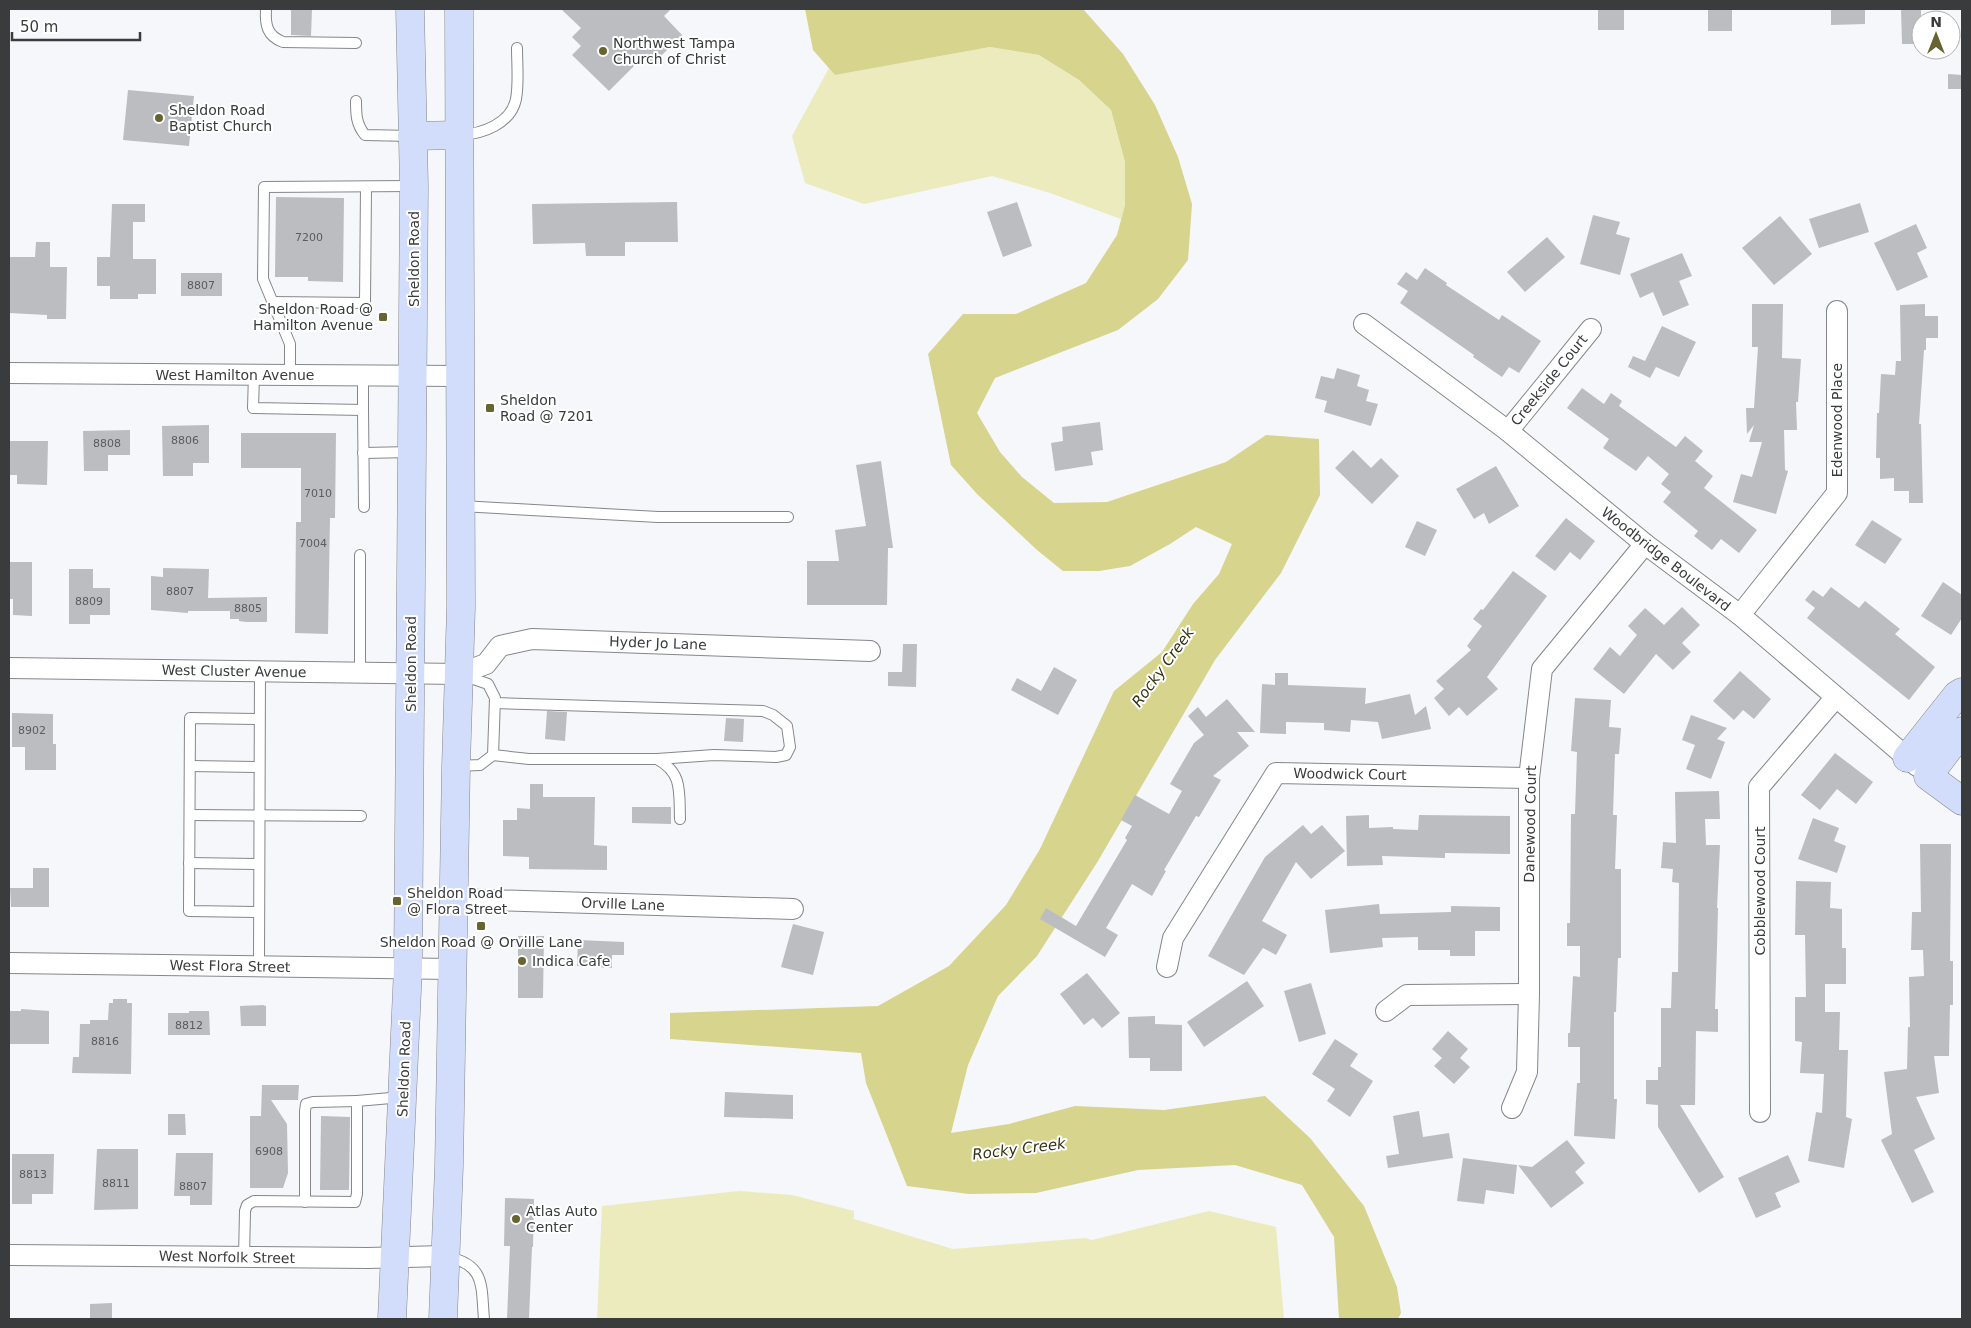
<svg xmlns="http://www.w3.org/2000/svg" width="1971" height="1328" viewBox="0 0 1971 1328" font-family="'DejaVu Sans',sans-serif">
<rect width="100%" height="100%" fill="#f5f7fa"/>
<g fill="#ebebbe">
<polygon points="990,47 1039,55 1079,80 1111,110 1125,162 1125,205 1121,219 1050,193 992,176 864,204 805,183 792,136 829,68 835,75"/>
<polygon points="739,1191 792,1195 854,1211 854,1219 953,1249 1085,1238 1092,1240 1209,1211 1276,1227 1284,1319 597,1319 602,1206"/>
</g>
<polygon fill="#d6d48d" points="805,9 1083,9 1123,54 1155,105 1178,157 1192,204 1188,260 1158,299 1118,330 995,378 977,413 1000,452 1022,477 1054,503 1107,502 1226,462 1266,435 1319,439 1320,495 1281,573 1215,660 1098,861 1037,956 998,996 968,1065 951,1133 1009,1124 1075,1106 1164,1110 1265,1096 1310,1138 1364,1206 1397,1287 1401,1313 1398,1319 1339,1319 1334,1237 1302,1185 1235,1165 1138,1170 1036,1193 969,1194 907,1186 866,1083 861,1053 670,1039 670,1013 878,1006 949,966 1006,905 1040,849 1114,691 1162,652 1193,604 1219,574 1232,544 1196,527 1170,544 1130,566 1099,571 1063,571 1037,550 1005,520 978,495 951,465 928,354 963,314 1016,314 1086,283 1117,235 1125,205 1125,162 1111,110 1079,80 1039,55 990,47 835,75 813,50"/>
<g fill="#bbbdc0">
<polygon points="291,9 312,9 311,36 291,35"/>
<polygon points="561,9 671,9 664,16 682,35 651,66 642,58 609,91 572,55 581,46 572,37 581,28"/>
<rect x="1598" y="9" width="26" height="21"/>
<rect x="1708" y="9" width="24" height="22"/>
<polygon points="1831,9 1865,9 1865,24 1831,25"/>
<polygon points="1901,9 1921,9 1921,44 1902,44"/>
<polygon points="1948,74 1962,75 1962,89 1948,89"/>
<polygon points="128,90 194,96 189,146 123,140"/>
<polygon points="276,197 344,198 343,282 308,281 308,277 275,277"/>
<polygon points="677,202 678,242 625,242 625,256 586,256 585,243 533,244 532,204"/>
<polygon points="1017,202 1032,246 1003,257 987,212"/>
<polygon points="1860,203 1869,232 1819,248 1809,219"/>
<polygon points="112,204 145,204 145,222 133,222 133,259 156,259 156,294 138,294 138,299 110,299 110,286 97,286 97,257 110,257"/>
<polygon points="1593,215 1620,222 1616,234 1630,238 1620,275 1580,264"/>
<polygon points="1780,216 1812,254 1774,285 1742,248"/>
<polygon points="1916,224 1927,248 1917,253 1928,277 1897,291 1874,243"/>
<polygon points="1547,237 1565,257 1525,292 1507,272"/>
<polygon points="36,242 50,242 50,267 67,267 66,319 47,319 47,315 9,313 9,257 35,257"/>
<polygon points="1682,253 1692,276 1679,281 1689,305 1663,316 1653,292 1640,298 1630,274"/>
<polygon points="1425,268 1447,283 1446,285 1499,320 1502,315 1541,341 1519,373 1509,367 1502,377 1473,357 1474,355 1400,303 1408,291 1397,284 1406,272 1417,280"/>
<rect x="181" y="273" width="41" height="23"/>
<polygon points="1752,304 1783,304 1782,358 1801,359 1798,402 1796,402 1797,430 1784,430 1785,470 1788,471 1776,514 1733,502 1741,474 1752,477 1762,442 1749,442 1754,425 1747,434 1746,408 1754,408 1758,347 1752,347"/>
<polygon points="1925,304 1925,316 1938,316 1938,338 1926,338 1926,350 1924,350 1919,424 1921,424 1923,503 1909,503 1909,491 1894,491 1894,478 1880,479 1880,458 1876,458 1877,413 1879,413 1881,374 1895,375 1896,361 1901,361 1900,305"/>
<polygon points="1662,326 1696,342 1679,377 1656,367 1650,378 1628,367 1633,356 1645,361"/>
<polygon points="1337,368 1360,375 1357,386 1369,390 1366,401 1378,404 1371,426 1324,412 1327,401 1315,398 1321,376 1334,379"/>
<polygon points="1582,388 1604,404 1611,393 1622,401 1619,406 1676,447 1685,436 1703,451 1695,461 1713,476 1704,488 1757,530 1739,553 1721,539 1712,550 1694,536 1698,531 1663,502 1671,492 1661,484 1669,474 1648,456 1636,471 1603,448 1609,439 1567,408"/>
<polygon points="1100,422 1103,450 1091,452 1093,465 1055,471 1051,443 1063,441 1062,427"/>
<polygon points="209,425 209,463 193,463 193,476 163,476 162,426"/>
<polygon points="130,430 130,455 108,455 108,471 84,471 83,431"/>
<polygon points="241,433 336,433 335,518 330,518 328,634 295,633 296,522 301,522 301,468 241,468"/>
<polygon points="9,441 48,441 47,485 17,484 17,475 9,475"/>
<polygon points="1353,450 1371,468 1381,458 1399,476 1372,504 1335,468"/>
<polygon points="881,461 893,548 888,548 887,605 807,605 807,561 839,561 835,530 866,526 856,465"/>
<polygon points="1496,466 1519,506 1489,524 1484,513 1474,519 1456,489"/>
<polygon points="1566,518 1595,541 1580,560 1570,552 1555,571 1535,556"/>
<polygon points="1872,520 1902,539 1885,564 1855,545"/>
<polygon points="1417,521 1437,530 1425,556 1405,547"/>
<polygon points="9,562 32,562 32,616 13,615 13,599 9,599"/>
<polygon points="163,568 209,569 208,598 267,597 267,622 246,622 239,621 239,619 230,619 230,611 188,611 188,613 151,610 151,576 163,577"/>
<polygon points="69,569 93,569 93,588 110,588 110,615 90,615 90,624 69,624"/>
<polygon points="1513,571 1547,596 1487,677 1498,689 1467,716 1459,707 1449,716 1434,698 1444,689 1436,681 1471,650 1467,646 1482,626 1473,619 1481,609 1483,610"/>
<polygon points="1943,582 1962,595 1962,618 1951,635 1921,616"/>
<polygon points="1831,587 1859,608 1865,601 1900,629 1895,634 1935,667 1909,700 1807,618 1815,608 1805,600 1813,590 1823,597"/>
<polygon points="1682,607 1700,625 1682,643 1691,652 1673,670 1656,654 1624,694 1593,669 1610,647 1620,656 1637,635 1628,626 1645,608 1664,625"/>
<polygon points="903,644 917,644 916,687 888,686 888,672 902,672"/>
<polygon points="1054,667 1077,680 1058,715 1011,690 1017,678 1041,691"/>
<polygon points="1740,671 1771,699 1754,719 1743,710 1734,720 1713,701"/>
<polygon points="1275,673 1288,673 1288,685 1366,688 1365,704 1410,694 1415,715 1426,706 1431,729 1382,739 1378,722 1351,720 1350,732 1324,730 1324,723 1286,722 1286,734 1260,733 1262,684 1275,685"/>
<polygon points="1575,698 1611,700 1609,727 1621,728 1619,754 1615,754 1613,815 1617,815 1615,869 1621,869 1621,958 1618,958 1616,1012 1614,1012 1614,1099 1617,1099 1615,1139 1574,1136 1577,1083 1580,1083 1580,1047 1568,1047 1568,1033 1570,1033 1573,976 1580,977 1580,946 1567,946 1567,923 1570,923 1571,814 1575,814 1577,752 1571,751"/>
<polygon points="1227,699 1255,732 1237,732 1249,746 1213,776 1221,780 1199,817 1196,816 1164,870 1166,871 1152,896 1132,884 1106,928 1118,935 1105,957 1040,919 1046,908 1076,926 1127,840 1125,838 1132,826 1121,820 1135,795 1169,814 1182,791 1170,784 1194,743 1204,735 1188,716 1198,707 1206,717"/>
<polygon points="547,711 567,712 565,741 545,739"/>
<polygon points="12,713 53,714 53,744 56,744 56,770 25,770 25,747 12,747"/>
<polygon points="1691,715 1727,728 1717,739 1725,742 1711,779 1686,769 1695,745 1682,740"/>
<polygon points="726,718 744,719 743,742 724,741"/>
<polygon points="1835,753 1873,782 1856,804 1837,789 1820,810 1801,795"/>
<polygon points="530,784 543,784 543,797 595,797 594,845 607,846 607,870 529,869 529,857 503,856 503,820 517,820 517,808 530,809"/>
<polygon points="1719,791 1720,819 1705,819 1706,845 1720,845 1717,908 1718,908 1717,947 1715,1009 1718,1009 1718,1032 1696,1031 1695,1105 1680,1105 1724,1177 1699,1193 1658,1127 1658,1105 1646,1104 1646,1080 1658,1080 1658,1067 1661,1067 1661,1008 1671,1008 1672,972 1678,972 1679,883 1672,882 1673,869 1661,868 1663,842 1676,843 1675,792"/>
<polygon points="632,807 671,807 671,824 632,823"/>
<polygon points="1369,815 1369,828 1393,827 1393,829 1418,830 1419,815 1510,816 1510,854 1445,853 1445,858 1382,856 1383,865 1347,866 1346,816"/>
<polygon points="1813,818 1839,828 1834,841 1846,846 1837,873 1798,859"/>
<polygon points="1303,825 1311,834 1322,825 1345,851 1311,879 1296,862 1262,921 1287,935 1276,955 1263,948 1244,975 1208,956 1265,857"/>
<polygon points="1920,844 1951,844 1950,961 1953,961 1953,1005 1950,1005 1949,1056 1934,1056 1939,1093 1916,1097 1935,1139 1914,1150 1934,1192 1912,1203 1881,1140 1892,1134 1884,1072 1907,1069 1908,1027 1910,1027 1909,977 1924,976 1923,950 1911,950 1912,912 1921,912"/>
<polygon points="33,868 49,868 49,907 11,907 10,888 33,888"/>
<polygon points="1796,881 1831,882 1830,908 1842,909 1842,948 1846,948 1846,984 1825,984 1825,1012 1840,1012 1839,1050 1848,1050 1846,1117 1852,1119 1844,1168 1808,1161 1816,1112 1822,1113 1824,1074 1800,1073 1802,1042 1795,1041 1795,997 1806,997 1805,935 1795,935"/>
<polygon points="1379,904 1380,914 1451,912 1451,906 1500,907 1500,931 1475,931 1475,956 1450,956 1450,950 1418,950 1418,937 1382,938 1383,947 1330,953 1325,910"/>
<polygon points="793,924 824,932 813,975 781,967"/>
<polygon points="518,936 544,936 543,998 518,998"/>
<polygon points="578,940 624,942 624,955 612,955 612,968 577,966"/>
<polygon points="1087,973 1120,1013 1102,1028 1093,1018 1084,1025 1060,994"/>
<polygon points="1247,981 1264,1006 1204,1047 1187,1022"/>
<polygon points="1311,983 1326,1034 1299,1042 1284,991"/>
<polygon points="113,999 127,999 127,1003 132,1003 131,1074 72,1073 73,1057 79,1057 80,1024 90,1024 90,1020 108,1020 109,1003 113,1003"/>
<polygon points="263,1005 266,1006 266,1026 241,1026 240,1006"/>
<polygon points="21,1009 49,1011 49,1044 9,1044 9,1011 21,1011"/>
<polygon points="189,1011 209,1011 210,1035 168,1035 168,1013 189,1013"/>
<polygon points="1155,1016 1155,1024 1182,1025 1182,1071 1150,1071 1150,1058 1129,1058 1128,1017"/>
<polygon points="1448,1031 1468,1049 1460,1058 1470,1067 1454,1084 1434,1066 1442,1058 1432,1049"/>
<polygon points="1335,1039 1358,1054 1350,1066 1373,1081 1350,1117 1327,1101 1335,1089 1312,1074"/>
<polygon points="262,1085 299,1085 298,1100 271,1100 287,1124 288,1173 283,1188 250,1188 250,1116 261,1116"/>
<polygon points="725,1092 793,1095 793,1119 724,1117"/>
<polygon points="1419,1111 1423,1137 1449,1133 1453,1158 1388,1168 1386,1156 1399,1154 1393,1116"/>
<polygon points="168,1114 185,1114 186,1135 168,1135"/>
<polygon points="321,1116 350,1117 349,1190 320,1190"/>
<polygon points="1567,1140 1585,1163 1575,1172 1584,1183 1551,1208 1518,1165 1532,1167"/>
<polygon points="97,1149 138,1149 138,1209 94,1210"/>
<polygon points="176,1153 213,1153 212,1205 190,1205 190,1196 174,1196"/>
<polygon points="12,1154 54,1154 53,1194 32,1194 32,1204 12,1204"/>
<polygon points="1788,1155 1800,1182 1775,1193 1781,1207 1756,1218 1738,1178"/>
<polygon points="1463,1158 1517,1165 1514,1194 1486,1190 1484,1204 1457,1201"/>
<polygon points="505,1198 534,1199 533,1247 532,1247 529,1319 507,1319 510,1246 504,1246"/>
<polygon points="112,1303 112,1319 90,1319 90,1304"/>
</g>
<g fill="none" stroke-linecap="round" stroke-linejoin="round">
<defs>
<g id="lane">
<path d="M266,9C265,25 267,36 283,42L356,43"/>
<path d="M356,101C356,114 356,124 365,135L412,136"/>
<path d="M460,135C482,134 511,124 516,99C519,83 517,64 517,48"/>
<polyline points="272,302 365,303 366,187"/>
<polyline points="254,375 253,408 363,410 363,376"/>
<polyline points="290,375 290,344 263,279 264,187 413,186"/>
<polyline points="363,410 364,507"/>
<polyline points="363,453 412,452"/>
<polyline points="461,506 658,517 788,517"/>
<polyline points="360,673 360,555"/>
<polyline points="495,703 763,711 773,715 787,726 790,747 786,755 776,757 714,755 657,759"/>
<path d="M493,755L529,759H657C683,773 679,792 680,819"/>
<polyline points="190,766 259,767"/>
<polyline points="456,766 480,765 493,755 495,698 488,684 462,675"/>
<polyline points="190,815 361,816"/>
<polyline points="189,863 259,864"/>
<polyline points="259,912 189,911 190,718 259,719"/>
<polyline points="259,966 260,671"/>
<polyline points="305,1202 305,1111 306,1104 313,1102 357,1101"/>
<polyline points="244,1257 245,1211 247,1205 254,1201 355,1202 357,1194 357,1101 402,1097"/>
<path d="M448,1257C486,1265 481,1287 484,1319"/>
</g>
<g id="street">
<polyline points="1364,324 1508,431 1645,544 1740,615 1917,766"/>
<polyline points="9,373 461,376"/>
<polyline points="1508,431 1591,329"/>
<polyline points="1740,615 1837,493 1837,311"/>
<polyline points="9,668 459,674 486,664 500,646 532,639 870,651"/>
<polyline points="454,899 793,909"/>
<polyline points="9,963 452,969"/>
<polyline points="1167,967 1173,938 1276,773 1529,778"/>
<polyline points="1386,1011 1407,995 1529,994"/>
<polyline points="1512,1108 1527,1072 1529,994 1529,778 1542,669 1645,544"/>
<polyline points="1760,1112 1759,787 1836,697"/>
<polyline points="9,1255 368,1258 444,1256"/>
</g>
<g id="secondary">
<polyline points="412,136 459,135"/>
<polyline points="1962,731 1928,776 1962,801"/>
<polyline points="1907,758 1957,695 1962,692"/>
<polyline points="392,1319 408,968 414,186 410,9"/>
<polyline points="443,1319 449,1166 456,766 461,607 459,9"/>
</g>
</defs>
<use href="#lane" stroke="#85878a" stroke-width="12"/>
<use href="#street" stroke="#85878a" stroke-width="22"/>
<use href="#secondary" stroke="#85878a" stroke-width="29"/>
<use href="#lane" stroke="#fff" stroke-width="10"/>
<use href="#street" stroke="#fff" stroke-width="20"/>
<use href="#secondary" stroke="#d1ddfb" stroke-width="28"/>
</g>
<g fill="#666431" stroke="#fff" stroke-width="2">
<circle cx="603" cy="51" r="5"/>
<circle cx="159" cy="118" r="5"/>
<rect x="378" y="312" width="10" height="10" rx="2.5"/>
<rect x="485" y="403" width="10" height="10" rx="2.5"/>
<rect x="392" y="896" width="10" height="10" rx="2.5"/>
<rect x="476" y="921" width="10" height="10" rx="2.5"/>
<circle cx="522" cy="961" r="5"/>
<circle cx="516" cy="1219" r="5"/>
</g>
<g text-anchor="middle" stroke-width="4" stroke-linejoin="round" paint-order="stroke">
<g font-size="11" fill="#5a5c5d">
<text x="309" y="241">7200</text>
<text x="201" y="289">8807</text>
<text x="185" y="444">8806</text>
<text x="107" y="447">8808</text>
<text x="318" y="497">7010</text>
<text x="313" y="547">7004</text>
<text x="180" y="595">8807</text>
<text x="89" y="605">8809</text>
<text x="248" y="612">8805</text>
<text x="32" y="734">8902</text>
<text x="189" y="1029">8812</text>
<text x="105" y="1045">8816</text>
<text x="269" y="1155">6908</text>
<text x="33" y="1178">8813</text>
<text x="116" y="1187">8811</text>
<text x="193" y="1190">8807</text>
</g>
<g font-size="14" fill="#3a3b3c" stroke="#fff" text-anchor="start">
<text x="613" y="48">Northwest Tampa<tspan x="613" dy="16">Church of Christ</tspan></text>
<text x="169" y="115">Sheldon Road<tspan x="169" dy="16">Baptist Church</tspan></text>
<text x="373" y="314" text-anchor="end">Sheldon Road @<tspan x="373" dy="16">Hamilton Avenue</tspan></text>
<text x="500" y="405">Sheldon<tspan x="500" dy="16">Road @ 7201</tspan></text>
<text x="407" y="898">Sheldon Road<tspan x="407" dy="16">@ Flora Street</tspan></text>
<text x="481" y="947" text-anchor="middle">Sheldon Road @ Orville Lane</text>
<text x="532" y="966">Indica Cafe</text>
<text x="526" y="1216">Atlas Auto<tspan x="526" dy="16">Center</tspan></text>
</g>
<g font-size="14" fill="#3a3b3c" stroke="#fff">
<text transform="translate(414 259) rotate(-90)" y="5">Sheldon Road</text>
<text x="235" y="380">West Hamilton Avenue</text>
<text transform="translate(1549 380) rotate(-51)" y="5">Creekside Court</text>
<text transform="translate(1837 420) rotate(-90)" y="5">Edenwood Place</text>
<text transform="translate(1666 559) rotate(38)" y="5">Woodbridge Boulevard</text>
<text transform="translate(658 643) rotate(2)" y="5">Hyder Jo Lane</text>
<text transform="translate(411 664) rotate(-90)" y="5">Sheldon Road</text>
<text transform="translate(234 671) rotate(1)" y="5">West Cluster Avenue</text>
<text transform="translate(1350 774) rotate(1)" y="5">Woodwick Court</text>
<text transform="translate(1530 824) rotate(-89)" y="5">Danewood Court</text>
<text transform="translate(1760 891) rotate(-90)" y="5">Cobblewood Court</text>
<text transform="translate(623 904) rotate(2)" y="5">Orville Lane</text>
<text transform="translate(230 966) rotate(1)" y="5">West Flora Street</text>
<text transform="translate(404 1069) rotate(-88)" y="5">Sheldon Road</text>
<text transform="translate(227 1257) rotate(1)" y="5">West Norfolk Street</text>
</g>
<g font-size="15" font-style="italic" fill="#343314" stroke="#fff">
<text transform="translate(1163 667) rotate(-54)" y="5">Rocky Creek</text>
<text transform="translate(1019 1149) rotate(-7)" y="5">Rocky Creek</text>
</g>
</g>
<rect width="1971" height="1328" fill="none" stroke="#3a3b3c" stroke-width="20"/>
<g transform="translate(1936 35)"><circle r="24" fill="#ffffff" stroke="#b0b1b1"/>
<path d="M0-4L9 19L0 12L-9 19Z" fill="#666431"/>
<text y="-8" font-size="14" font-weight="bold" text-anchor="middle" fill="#3a3b3c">N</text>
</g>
<path d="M12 32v8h128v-8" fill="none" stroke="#3a3b3c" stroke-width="2.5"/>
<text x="20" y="32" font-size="15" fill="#3a3b3c" stroke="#ffffff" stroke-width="4" paint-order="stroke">50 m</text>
</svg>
